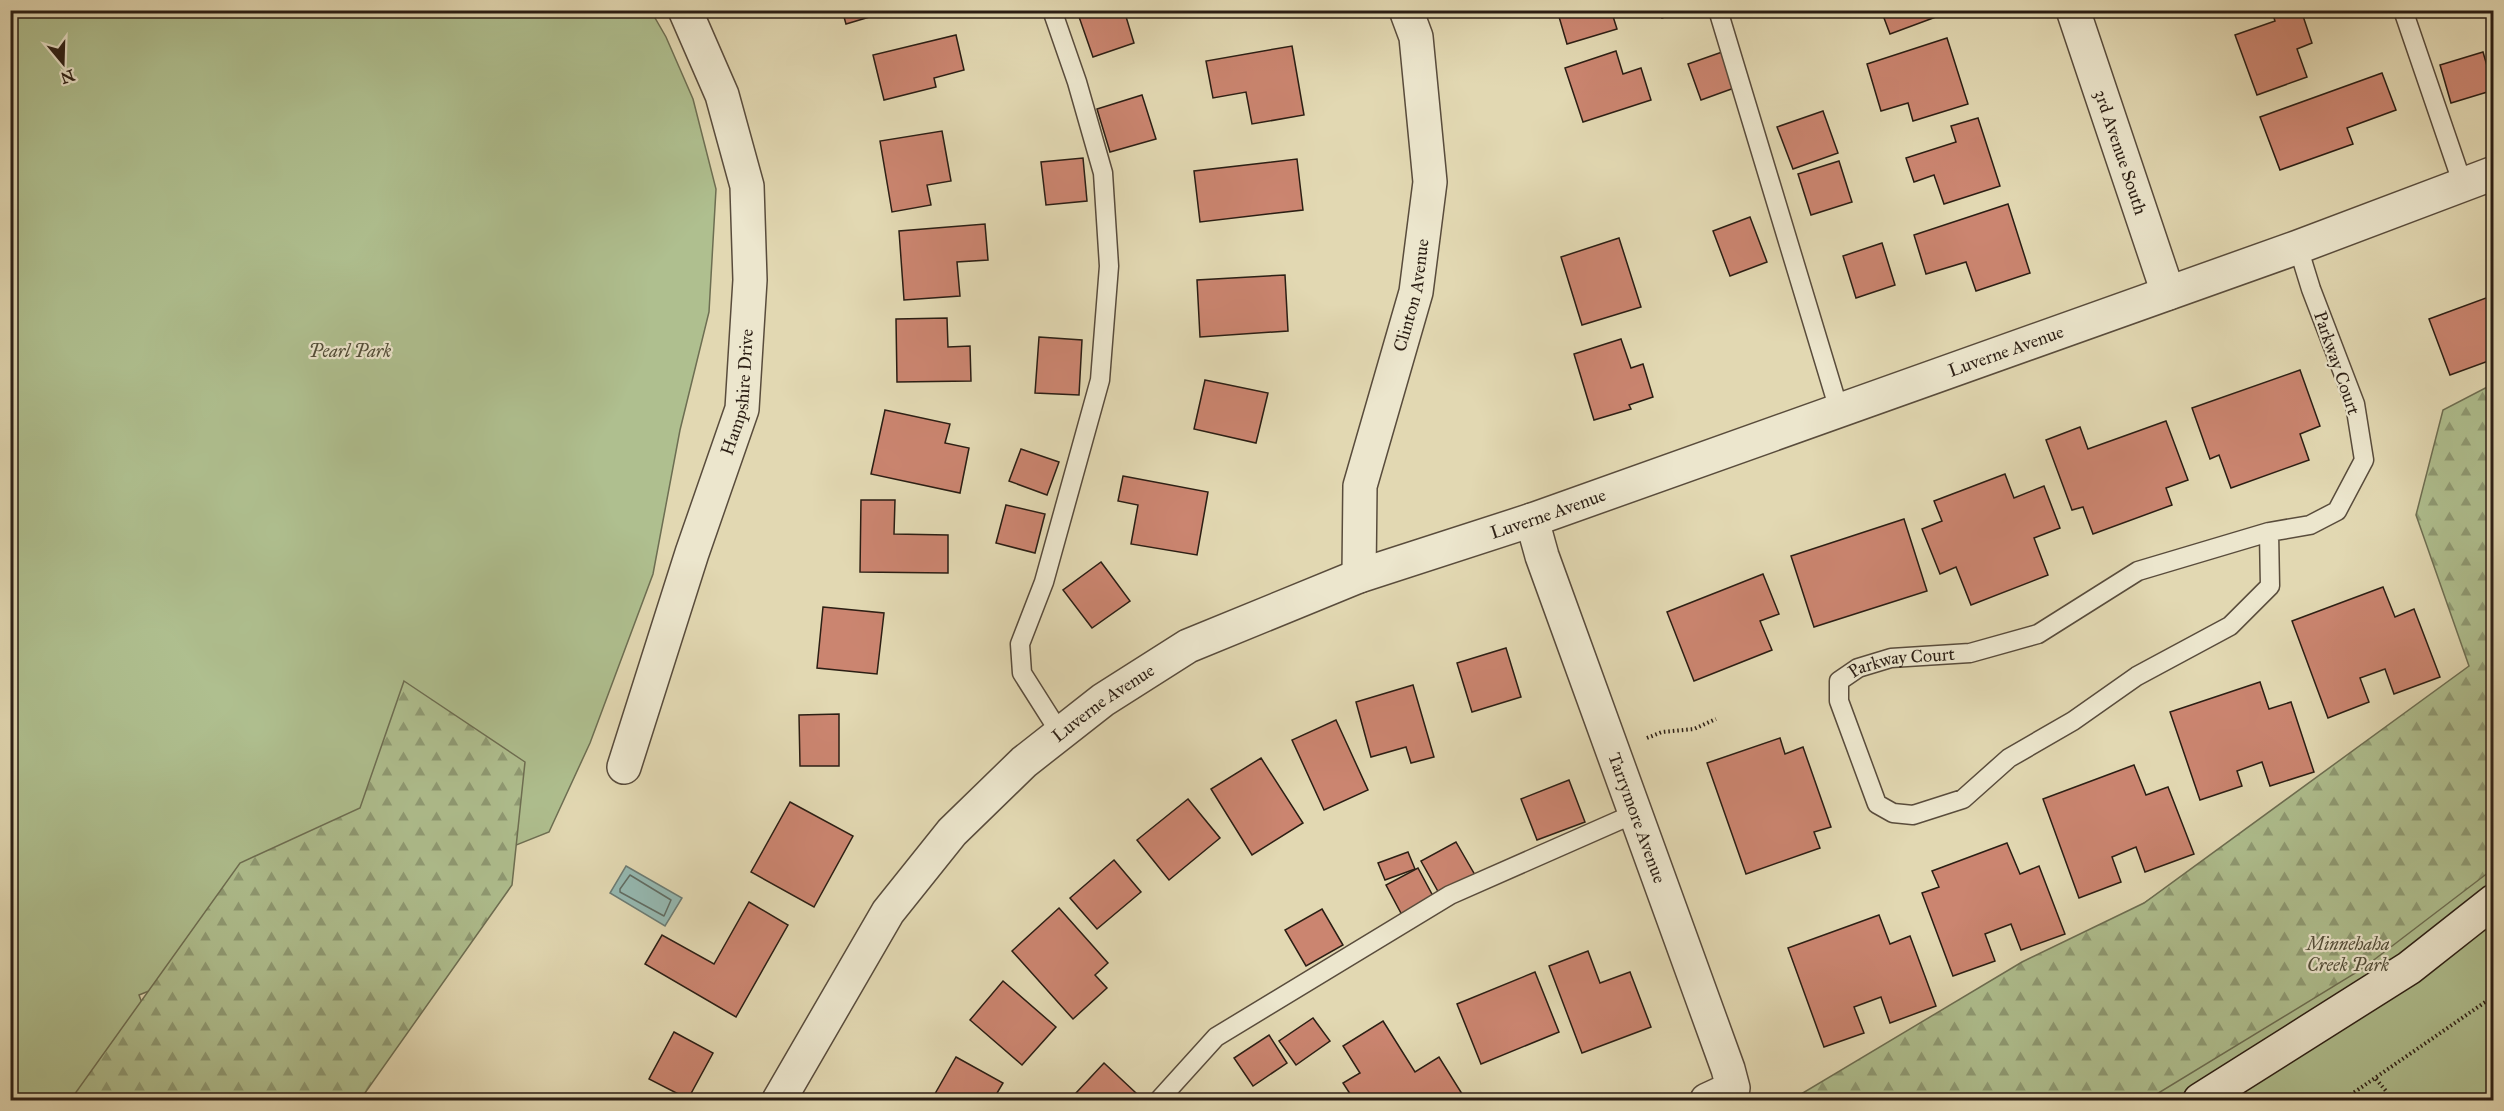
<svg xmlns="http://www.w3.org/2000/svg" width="2504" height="1111" viewBox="0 0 2504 1111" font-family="'IM FELL Great Primer',serif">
<defs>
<pattern id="forest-firs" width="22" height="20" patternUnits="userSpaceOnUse" patternTransform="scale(1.5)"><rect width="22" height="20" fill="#afbf8f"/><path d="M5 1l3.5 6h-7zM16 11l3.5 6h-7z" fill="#8f9b74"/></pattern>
</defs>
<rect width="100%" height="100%" fill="#e2d8b2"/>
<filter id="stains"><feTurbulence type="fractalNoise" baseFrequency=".00333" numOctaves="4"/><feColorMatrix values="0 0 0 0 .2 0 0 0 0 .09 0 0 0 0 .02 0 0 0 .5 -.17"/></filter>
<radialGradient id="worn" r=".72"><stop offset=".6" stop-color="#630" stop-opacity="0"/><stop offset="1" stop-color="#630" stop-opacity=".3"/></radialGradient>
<g fill="#afbf8f" stroke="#6d6e52" stroke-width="1.5">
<polygon points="10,11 651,11 666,37 693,99 716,189 709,312 680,430 653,574 590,743 549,832 139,995 178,1100 11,1100"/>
<polygon points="2493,665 2493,1100 1831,1100 1973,1020"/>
</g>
<g fill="url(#forest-firs)" stroke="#6d6e52" stroke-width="1.5">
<polygon points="2493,384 2493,869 2362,969 2147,1100 1791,1100 2022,962 2144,903 2469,666 2416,515 2443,410"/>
<polygon points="404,681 525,762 512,885 360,1100 73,1100 74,1095 240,863 360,808"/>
</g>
<polygon fill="#95b9b2" stroke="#6b7b73" stroke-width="1.5" points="626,866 682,898 665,926 610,893"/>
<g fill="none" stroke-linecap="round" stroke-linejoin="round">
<polygon stroke="#606c63" stroke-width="1.5" points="630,875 671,900 664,916 620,892 620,889"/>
</g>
<g fill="#cb8570" stroke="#2b1e14" stroke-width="1.5">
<polygon points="842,10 893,10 846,24"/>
<polygon points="1088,10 1124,10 1134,43 1093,57 1078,14"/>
<polygon points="1557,10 1611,10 1617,29 1567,44"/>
<polygon points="1659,10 1684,10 1662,18"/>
<polygon points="1881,10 1943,10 1944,14 1890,34"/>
<polygon points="2301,10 2312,43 2297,49 2307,77 2257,95 2235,35 2275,21 2272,12"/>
<polygon points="956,35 964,70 934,78 936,87 884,100 873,55"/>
<polygon points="1947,38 1968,104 1913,121 1908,103 1881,111 1867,64"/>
<polygon points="1292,46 1304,115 1252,124 1246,92 1213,98 1206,61"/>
<polygon points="1616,51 1623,74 1641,68 1651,100 1583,122 1565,68"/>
<polygon points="1725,51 1737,87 1701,100 1688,64"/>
<polygon points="2483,52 2494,90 2451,103 2440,65"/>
<polygon points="2382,73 2396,110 2347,128 2353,144 2280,170 2260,117"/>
<polygon points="1142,95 1156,139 1110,152 1097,109"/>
<polygon points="1823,111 1838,153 1793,169 1777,127"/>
<polygon points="1978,118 2000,186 1944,204 1934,175 1914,182 1906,158 1956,142 1951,126"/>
<polygon points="942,131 951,181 927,185 931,205 892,212 880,141"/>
<polygon points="1083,158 1087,201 1046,205 1041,162"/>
<polygon points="1297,159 1303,210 1200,222 1194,171"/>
<polygon points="1839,161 1852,202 1811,215 1798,174"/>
<polygon points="2008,204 2030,273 1976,291 1966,262 1926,274 1914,235"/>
<polygon points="1750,217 1767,262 1730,276 1713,231"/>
<polygon points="985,224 988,260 957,262 960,296 904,300 899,231"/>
<polygon points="1619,238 1641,307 1582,325 1561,257"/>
<polygon points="1882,243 1895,285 1856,298 1843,256"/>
<polygon points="1285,275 1288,331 1200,337 1197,280"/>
<polygon points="2494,295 2494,359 2450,375 2429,319"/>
<polygon points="947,318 948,347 970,346 971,381 897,382 896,319"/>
<polygon points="1039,337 1082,340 1079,395 1035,393"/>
<polygon points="1621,339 1631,368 1643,364 1653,397 1629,405 1631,409 1594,420 1574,354"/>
<polygon points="2300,370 2320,426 2300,434 2309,460 2231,488 2219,455 2210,459 2192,408"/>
<polygon points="1205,380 1268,393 1256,443 1194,429"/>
<polygon points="885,410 950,424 945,443 969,448 960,493 871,474"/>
<polygon points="2166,421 2188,480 2166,488 2172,505 2093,534 2083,507 2072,510 2046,440 2080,427 2088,449"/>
<polygon points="1021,449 1059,462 1047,495 1009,481"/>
<polygon points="2005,474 2014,498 2044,486 2060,528 2034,538 2048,575 1971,605 1956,567 1940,574 1922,529 1942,521 1934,501"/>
<polygon points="1123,476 1208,492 1197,555 1131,544 1138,505 1118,501"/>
<polygon points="861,500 895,500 894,534 948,535 948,573 860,572"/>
<polygon points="1006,505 1045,514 1035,553 996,543"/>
<polygon points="1904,519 1927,591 1814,627 1791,556"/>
<polygon points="1101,562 1130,601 1092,628 1063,590"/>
<polygon points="1763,574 1779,614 1760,621 1772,650 1694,681 1667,612"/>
<polygon points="2383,587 2395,617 2414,609 2440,677 2394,694 2385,669 2360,678 2369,702 2328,718 2292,621"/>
<polygon points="823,607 884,613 877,674 817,668"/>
<polygon points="1506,648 1521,697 1472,712 1457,663"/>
<polygon points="2260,682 2269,709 2291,702 2314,772 2270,786 2262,762 2237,771 2242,786 2200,800 2170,712"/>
<polygon points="1413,685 1434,757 1411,763 1406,747 1371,757 1356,702"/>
<polygon points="839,714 839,766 800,766 799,715"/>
<polygon points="1336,720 1368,790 1324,810 1292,740"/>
<polygon points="1780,738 1785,754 1803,747 1831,827 1814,832 1820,848 1746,874 1707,763"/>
<polygon points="1261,758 1303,823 1252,855 1211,789"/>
<polygon points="2134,765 2146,795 2168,787 2194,854 2145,872 2136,847 2112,857 2121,882 2079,898 2043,799"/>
<polygon points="1569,780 1585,822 1537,840 1521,799"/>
<polygon points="1188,799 1220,838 1169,880 1137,840"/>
<polygon points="790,802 853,836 814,907 751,872"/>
<polygon points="1456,842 1475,875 1440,895 1421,861"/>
<polygon points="2007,843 2020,874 2039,866 2065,934 2021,950 2011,924 1985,934 1995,961 1953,976 1922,893 1939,887 1932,871"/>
<polygon points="1408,852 1415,869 1385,880 1378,863"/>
<polygon points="1114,860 1141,892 1097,929 1070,898"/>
<polygon points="1418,868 1434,898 1402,915 1386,885"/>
<polygon points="749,902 788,925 736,1017 645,964 662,935 714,964"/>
<polygon points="1059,908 1108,963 1095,975 1107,988 1073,1019 1012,951"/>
<polygon points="1322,909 1343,945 1306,966 1285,930"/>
<polygon points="1879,915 1890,944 1910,936 1936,1006 1890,1023 1881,997 1854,1007 1864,1033 1824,1047 1788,948"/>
<polygon points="1588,951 1600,983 1630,972 1651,1027 1582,1053 1549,966"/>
<polygon points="1535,972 1559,1032 1481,1064 1457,1004"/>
<polygon points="1003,981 1056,1027 1022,1065 970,1020"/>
<polygon points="1313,1018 1330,1041 1296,1065 1279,1041"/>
<polygon points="1383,1021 1415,1072 1439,1057 1464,1097 1459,1100 1354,1100 1343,1083 1360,1073 1343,1046"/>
<polygon points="674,1032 713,1053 688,1099 649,1079"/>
<polygon points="1269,1035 1287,1063 1253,1086 1234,1058"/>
<polygon points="956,1057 1003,1083 993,1100 932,1099"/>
<polygon points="1104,1063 1136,1093 1129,1100 1084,1100 1076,1093"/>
<polygon points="561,1094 575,1100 558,1100"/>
</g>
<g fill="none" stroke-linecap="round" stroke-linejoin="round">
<defs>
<g id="lane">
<polyline points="1052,10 1077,82 1103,173 1109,266 1100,380 1044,582 1020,644 1022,673 1060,733"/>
<polyline points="1718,10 1839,410"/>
<polyline points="2403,10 2463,185"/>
<path id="s1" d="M2269,532L2270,586L2230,626L2137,676L2073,721L2009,758L1963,799L1913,815L1893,813L1877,804L1839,701V681L1858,668L1891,658L1970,653L2038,634L2138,571L2269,532L2310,525L2337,511L2364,460L2355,404L2311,289L2298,247"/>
<polyline points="1159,1100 1216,1037 1450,895 1636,813"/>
</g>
<g id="street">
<path id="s2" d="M2073,10L2168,293"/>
<path id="s3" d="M1532,520L1542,556L1728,1069L1733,1088L1707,1100"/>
<path id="s4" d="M1359,576L1360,486L1416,292L1430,182L1416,37L1406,10"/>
<path id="s5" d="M624,767L692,553L742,409L750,280L747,186L722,95L685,10"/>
<path id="s6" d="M779,1100L888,912L952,832L1024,762L1103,700L1188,646L1359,576L1532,520L2298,247L2494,173"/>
</g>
<polyline id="secondary" points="2200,1100 2409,968 2494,901"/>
</defs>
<use href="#lane" stroke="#594c3c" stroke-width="21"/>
<use href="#street" stroke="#594c3c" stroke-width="36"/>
<use href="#secondary" stroke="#2b1e14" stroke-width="36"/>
<g stroke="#2b1e14" stroke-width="4" stroke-dasharray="1.5 3" stroke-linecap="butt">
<polyline points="1647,738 1662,732 1694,729 1716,719"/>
<polyline points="2376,1079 2386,1091 2387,1100"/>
<polyline points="2343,1100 2494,996"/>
</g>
<use href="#lane" stroke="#ece6cd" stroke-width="18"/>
<use href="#street" stroke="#ece6cd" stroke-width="33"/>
<use href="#secondary" stroke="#ece6cd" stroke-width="33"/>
</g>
<g text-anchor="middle" stroke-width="4.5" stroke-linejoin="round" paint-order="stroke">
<g font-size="18" fill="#2b1e14" stroke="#ece6cd">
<text dy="6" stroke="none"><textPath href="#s2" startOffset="150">3rd Avenue South</textPath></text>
<text dy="6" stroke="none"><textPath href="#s4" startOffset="288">Clinton Avenue</textPath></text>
<text dy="6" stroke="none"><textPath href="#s6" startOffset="1491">Luverne Avenue</textPath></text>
<text transform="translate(2337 363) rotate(71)" y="6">Parkway Court</text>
<text dy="6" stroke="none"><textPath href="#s5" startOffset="393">Hampshire Drive</textPath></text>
<text dy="6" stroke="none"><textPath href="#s6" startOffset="1005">Luverne Avenue</textPath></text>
<text dy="6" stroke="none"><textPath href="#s1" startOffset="718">Parkway Court</textPath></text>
<text dy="6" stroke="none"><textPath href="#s6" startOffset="519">Luverne Avenue</textPath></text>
<text dy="6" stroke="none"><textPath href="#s3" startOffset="316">Tarrymore Avenue</textPath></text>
</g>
<g font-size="18" font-style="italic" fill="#534e39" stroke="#ece6cd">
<text x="350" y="357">Pearl Park</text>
<text x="2348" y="950">Minnehaha<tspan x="2348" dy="21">Creek Park</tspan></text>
</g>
</g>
<rect width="2504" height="1111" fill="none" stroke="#e2d8b2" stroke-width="36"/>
<rect x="12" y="12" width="2480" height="1087" fill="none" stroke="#2b1e14" stroke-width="3"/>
<rect x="18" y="18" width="2468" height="1075" fill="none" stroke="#2b1e14" stroke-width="1.5"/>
<g transform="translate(63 63) rotate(161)" stroke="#ece6cd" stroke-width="4.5" paint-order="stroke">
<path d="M0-4.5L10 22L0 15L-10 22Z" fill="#2b1e14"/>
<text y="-9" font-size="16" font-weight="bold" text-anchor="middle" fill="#2b1e14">N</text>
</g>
<rect width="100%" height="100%" filter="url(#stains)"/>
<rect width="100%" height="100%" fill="url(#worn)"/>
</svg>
